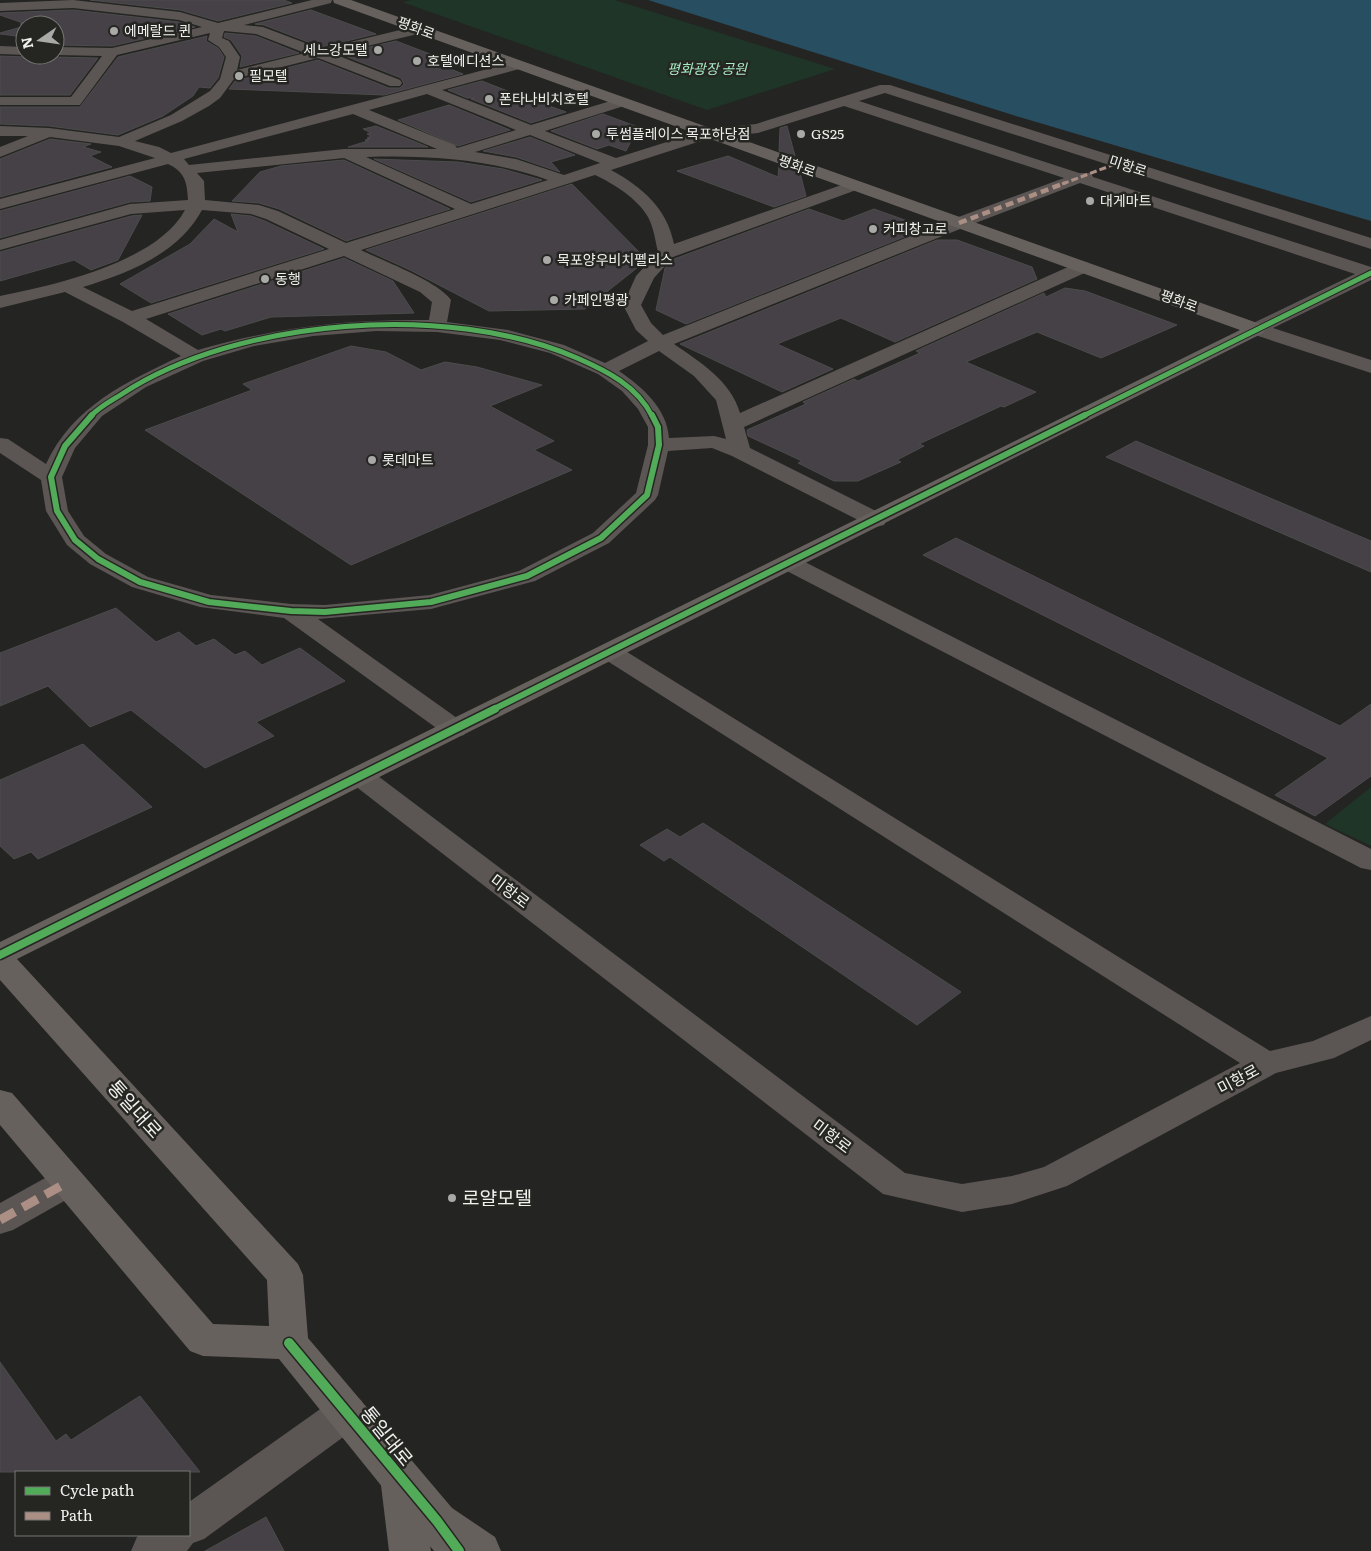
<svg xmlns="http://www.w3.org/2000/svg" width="1371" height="1551" viewBox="0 0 1371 1551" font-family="Literata,'Noto Sans KR',serif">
<rect width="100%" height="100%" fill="#242423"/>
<g fill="#1e3528">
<polygon points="412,0 615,0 835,69 707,110 402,2"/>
<polygon points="1371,787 1371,846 1325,824"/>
</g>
<polygon fill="#284e61" points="648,0 1371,0 1371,221 1016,116"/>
<g fill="#454146" stroke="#4d4c4c">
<polygon points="90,0 284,0 292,3 218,21 180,10"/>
<polygon points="73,10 179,22 195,27 112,46 55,45 55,25 25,26 20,24 23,23 0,15 0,13"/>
<polygon points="311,10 376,34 321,47 264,25 255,24"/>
<polygon points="25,26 25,37 0,34 0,33"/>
<polygon points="225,33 256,36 299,53 240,67 242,56 231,40 224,37"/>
<polygon points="207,36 206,41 218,48 224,57 218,78 210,88 199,87 193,96 163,116 118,135 49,126 0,124 0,107 80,107 118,57"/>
<polygon points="396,41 451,62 438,64 463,74 384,95 229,89 235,81 318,60 389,88 400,88 404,84 401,78 340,54"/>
<polygon points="28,55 53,55 55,57 98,58 70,95 0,95 0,56 26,57"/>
<polygon points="482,81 528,99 530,99 566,112 531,123 471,99 474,98 467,98 448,90"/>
<polygon points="449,105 510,130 458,146 398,120"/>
<polygon points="603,114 638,127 626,151 609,145 597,149 551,131"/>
<polygon points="376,126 428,147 348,147 368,141 365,140 370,139 367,138 371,136 367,134 371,133 363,129"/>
<polygon points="787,126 795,156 779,151 780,128"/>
<polygon points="530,137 575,155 551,162 560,172 516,157 483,151"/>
<polygon points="50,139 91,144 83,147 101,152 90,156 112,167 0,197 0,159"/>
<polygon points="728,156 778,177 779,165 800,173 806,196 774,207 677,171"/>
<polygon points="374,159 458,162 503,169 542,180 471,202"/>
<polygon points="344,160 450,209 346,241 279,209 259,203 232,201 260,172 281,166"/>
<polygon points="130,176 152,187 150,201 130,202 0,238 0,211"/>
<polygon points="572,184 647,260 585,309 489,311 410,270 366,250"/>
<polygon points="809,209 843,221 874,209 916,224 914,233 686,324 656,310 665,268 674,259"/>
<polygon points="231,214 251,216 265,221 324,249 151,303 120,284 190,244 214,219 238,232"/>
<polygon points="142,215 118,260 91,270 74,260 0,281 0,252 131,216"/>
<polygon points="937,240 957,240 1032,267 1037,279 895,342 841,318 777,344 833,369 782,392 680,344"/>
<polygon points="344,258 393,281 414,313 271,317 225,331 221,329 202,335 168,314"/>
<polygon points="1065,288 1085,291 1177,325 1101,358 1037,332 966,362 1036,392 1004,407 1001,406 919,444 924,446 897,460 901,462 858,481 834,481 798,463 802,461 748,436 747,430 806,404 803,402 854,379 858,381 920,353 916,351 1044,293 1046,297"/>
<polygon points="351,346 386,352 421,370 445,362 477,367 542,385 490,406 554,441 534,450 572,470 351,565 145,430 252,390 243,384"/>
<polygon points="1136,441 1371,541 1371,572 1106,457"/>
<polygon points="956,538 1340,726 1371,704 1371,776 1315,816 1275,795 1328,758 923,555"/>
<polygon points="116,608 156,642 179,632 196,646 214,639 235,655 245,651 262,665 300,648 345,681 256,722 274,736 205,768 131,710 90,727 48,686 0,706 0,653"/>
<polygon points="83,744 152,807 38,859 31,852 14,859 0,846 0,780"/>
<polygon points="703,823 961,992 917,1025 670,857 664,861 640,845 667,829 680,837"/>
<polygon points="0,1362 56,1441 66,1434 71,1440 140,1396 200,1472 0,1472"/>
<polygon points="266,1517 284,1551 205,1551"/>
</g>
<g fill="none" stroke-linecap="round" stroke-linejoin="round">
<g fill="#5b5653" fill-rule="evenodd">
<path d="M73,0L180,12L218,23L312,0H332L331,3L244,25L263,27L321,49L421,25L428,29L426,32L334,54L400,80L402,83L400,86H390L318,58L234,79L220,98L209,106L182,121L135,141L159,147L171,153L518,61L523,62L525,65L523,68L442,90L531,125L617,99H627L629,102L627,105L545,131L616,158L708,129L756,124L880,85H890L1371,238V249L885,93L859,101L1079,173H1091L1093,177L1371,267V280L1273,328L1371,360V373L1249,333L1246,329L1249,325L1355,274L1080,183L965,227L674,344C700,362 731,381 740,413L1077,263L1083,262L1089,263L1092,267L1089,271L744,427L750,448L884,515L887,520L884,525L876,527L868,525L732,456L712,448L668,451L658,495L655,500L609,543L535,581L431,609L318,619L464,723L468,729L464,735L455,737L446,735L284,618L200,607L132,587L90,564L67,545L46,511L41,480L0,453V438L8,439L46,464C73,406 126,382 181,356L123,322L65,292L0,308V296C55,285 157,262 185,210L131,214L0,250V240L130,204L188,200C187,182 185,172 168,164L0,209V199L155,158L119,146L50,137L0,157V147L28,136H0V126L49,128L119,137L171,115L210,91L220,79L226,57L219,47L208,40L210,33L117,55L80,105H0V97H71L102,56L55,55V47L112,48L202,27L179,20L73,8L0,11V3ZM224,31L256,34L305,53L237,70L240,57L229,41L222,38ZM427,94L516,130L457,148L455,145L369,110ZM844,106L1064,178L953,219L663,335L651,323L641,305L654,278L673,257L859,189L861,186L859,183H847L674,244C667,208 642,187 611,170L710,138L758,133ZM353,114L437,149H344L189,165L184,159ZM530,135L600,163L564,175L516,159L475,152ZM366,157C428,155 489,159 548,180L471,204ZM344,158L455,209L346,243L278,211L259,205L205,200L204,181L197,173ZM595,175C614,184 637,198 648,217C654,228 655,240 658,252L636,276L623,305L636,330L648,341L605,363L564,345L508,330L447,322L451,300C438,281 383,261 361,250ZM202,210L251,214L266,219L329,249L132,311L83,287C129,273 179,253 202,210ZM344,256L420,292L432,302L429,320C345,319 279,327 198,350L146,319ZM376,331L437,332L500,340L550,353L598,374L622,391L638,409L648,427V445L636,493L593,533L519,571L430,595L325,605L291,604L211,595L148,577L106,554L84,536L68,511L62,477L75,448L102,416L146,387L203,361L254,346L313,336ZM659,351L694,376L716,400L726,439L714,436L669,438C667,408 642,387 619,371Z"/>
<polygon points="0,46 25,47 26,55 0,54"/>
<polygon points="789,556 797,558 1371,849 1371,870 1361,868 781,568 777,563 781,558"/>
<polygon points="610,644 619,647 1270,1051 1313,1041 1371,1016 1371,1040 1334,1058 1276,1073 1067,1186 1012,1204 962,1212 883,1194 350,782 346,776 350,770 360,768 370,770 905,1173 962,1184 1012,1176 1044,1167 1240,1063 601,657 597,652 601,647"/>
<polygon points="68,1169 80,1172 86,1182 80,1192 13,1230 0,1234 0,1203 56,1172"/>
<polygon points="347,1395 361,1400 367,1412 361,1424 204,1539 193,1543 187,1551 131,1551 137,1537 141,1535 189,1535 189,1502 333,1400"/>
</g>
<polygon fill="#67615e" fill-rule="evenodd" points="333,0 351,0 1263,325 1266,329 1263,333 17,959 298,1264 303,1275 308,1338 452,1508 474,1537 480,1551 434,1551 279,1359 203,1356 190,1351 0,1125 0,1090 12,1093 213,1324 269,1326 267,1280 0,980 0,942 1240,330 334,3"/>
<polygon fill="#65605c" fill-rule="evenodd" points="400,1459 414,1464 420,1477 425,1507 437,1502 452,1508 495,1537 501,1551 446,1551 429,1539 431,1551 389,1551 380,1477 386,1464"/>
<polyline stroke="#ac8f84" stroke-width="3" stroke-dasharray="7 3" stroke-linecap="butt" points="1062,184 1118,163"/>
<polyline stroke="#ac8f84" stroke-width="4.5" stroke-dasharray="8 4.5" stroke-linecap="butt" points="959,223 1065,183"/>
<polyline stroke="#ac8f84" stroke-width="9" stroke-dasharray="17 9" stroke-linecap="butt" points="0,1220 68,1182"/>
<defs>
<g id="cycleway-far3">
<path d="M91,416C99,407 111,401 122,394C238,318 449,302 577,358C607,371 637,386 652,416"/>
<polyline points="1083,416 1371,273"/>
</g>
<g id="cycleway-far2">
<polyline points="92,415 65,446 51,477 57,511 75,540 98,559 140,582 209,602 291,611 325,612 431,602 527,576 601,538 647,495 659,445 658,427 652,415"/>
<polyline points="492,710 1085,415"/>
</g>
<polyline id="cycleway-far1" points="0,955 495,709"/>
<polyline id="cycleway" points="289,1343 437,1521 459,1551"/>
</defs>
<use href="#cycleway-far3" stroke="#252522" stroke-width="7"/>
<use href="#cycleway-far2" stroke="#252522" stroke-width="9"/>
<use href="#cycleway-far1" stroke="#252522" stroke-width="11"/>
<use href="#cycleway" stroke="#252522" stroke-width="13"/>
<use href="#cycleway-far3" stroke="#51ab58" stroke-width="5"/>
<use href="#cycleway-far2" stroke="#51ab58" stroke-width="6"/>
<use href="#cycleway-far1" stroke="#51ab58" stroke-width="8"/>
<use href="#cycleway" stroke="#51ab58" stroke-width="10"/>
</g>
<g fill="#a9a9a7" stroke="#252522" stroke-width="2">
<circle cx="114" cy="31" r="5"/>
<circle cx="378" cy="50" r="5"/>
<circle cx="417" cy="61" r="5"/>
<circle cx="239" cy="76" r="5"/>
<circle cx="489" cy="99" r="5"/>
<circle cx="596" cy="134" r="5"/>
<circle cx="801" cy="134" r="5"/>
<circle cx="1090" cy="201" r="5"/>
<circle cx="873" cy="229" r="5"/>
<circle cx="547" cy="260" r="5"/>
<circle cx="265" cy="279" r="5"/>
<circle cx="554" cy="300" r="5"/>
<circle cx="372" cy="460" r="5"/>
<circle cx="452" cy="1198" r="5"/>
</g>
<g text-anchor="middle" stroke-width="5" stroke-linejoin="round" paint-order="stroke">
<g font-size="14" fill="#f0f0ee" stroke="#252522">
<text transform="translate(416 28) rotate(20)" y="5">평화로</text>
<text transform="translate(797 166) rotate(20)" y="5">평화로</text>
<text transform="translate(1128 166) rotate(18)" y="5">미항로</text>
<text transform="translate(1179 301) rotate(20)" y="5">평화로</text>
</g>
<g font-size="14" fill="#f0f0ee" stroke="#252522" text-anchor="start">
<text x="124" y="36">에메랄드 퀸</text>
<text x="368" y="55" text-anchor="end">세느강모텔</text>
<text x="427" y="66">호텔에디션스</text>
<text x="249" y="81">필모텔</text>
<text x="499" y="104">폰타나비치호텔</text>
<text x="606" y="139">투썸플레이스 목포하당점</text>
<text x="811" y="139">GS25</text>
<text x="1100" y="206">대게마트</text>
<text x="883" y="234">커피창고로</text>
<text x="557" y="265">목포양우비치펠리스</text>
<text x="275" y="284">동행</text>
<text x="564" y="305">카페인평광</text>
<text x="382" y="465">롯데마트</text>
</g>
<g font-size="14" font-style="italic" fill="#a5eac2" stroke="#252522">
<text x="707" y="74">평화광장 공원</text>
</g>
<g font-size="16" fill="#f0f0ee" stroke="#252522">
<text transform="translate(510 891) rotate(37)" y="6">미항로</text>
<text transform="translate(1238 1079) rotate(-28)" y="6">미항로</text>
<text transform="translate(832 1136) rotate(37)" y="6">미항로</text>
</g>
<g font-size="19" fill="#f0f0ee" stroke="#252522">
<text transform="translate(135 1109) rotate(48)" y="7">통일대로</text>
<text transform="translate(387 1436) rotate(51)" y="7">통일대로</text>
</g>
<g font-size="19" fill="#f0f0ee" stroke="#252522" text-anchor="start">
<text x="462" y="1205">로얄모텔</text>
</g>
</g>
<rect x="15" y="1471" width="175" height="65" fill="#252522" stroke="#767674"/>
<rect x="25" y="1487" width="25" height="8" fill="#51ab58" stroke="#767674"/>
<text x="60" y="1496" font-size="15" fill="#f0f0ee">Cycle path</text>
<rect x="25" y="1512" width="25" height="8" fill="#ac8f84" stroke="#767674"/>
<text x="60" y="1521" font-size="15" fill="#f0f0ee">Path</text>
<g transform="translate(40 40) rotate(257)"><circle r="24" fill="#252522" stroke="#767674"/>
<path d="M0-4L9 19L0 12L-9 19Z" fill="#a9a9a7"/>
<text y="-8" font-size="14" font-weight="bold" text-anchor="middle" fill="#f0f0ee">N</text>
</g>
</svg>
